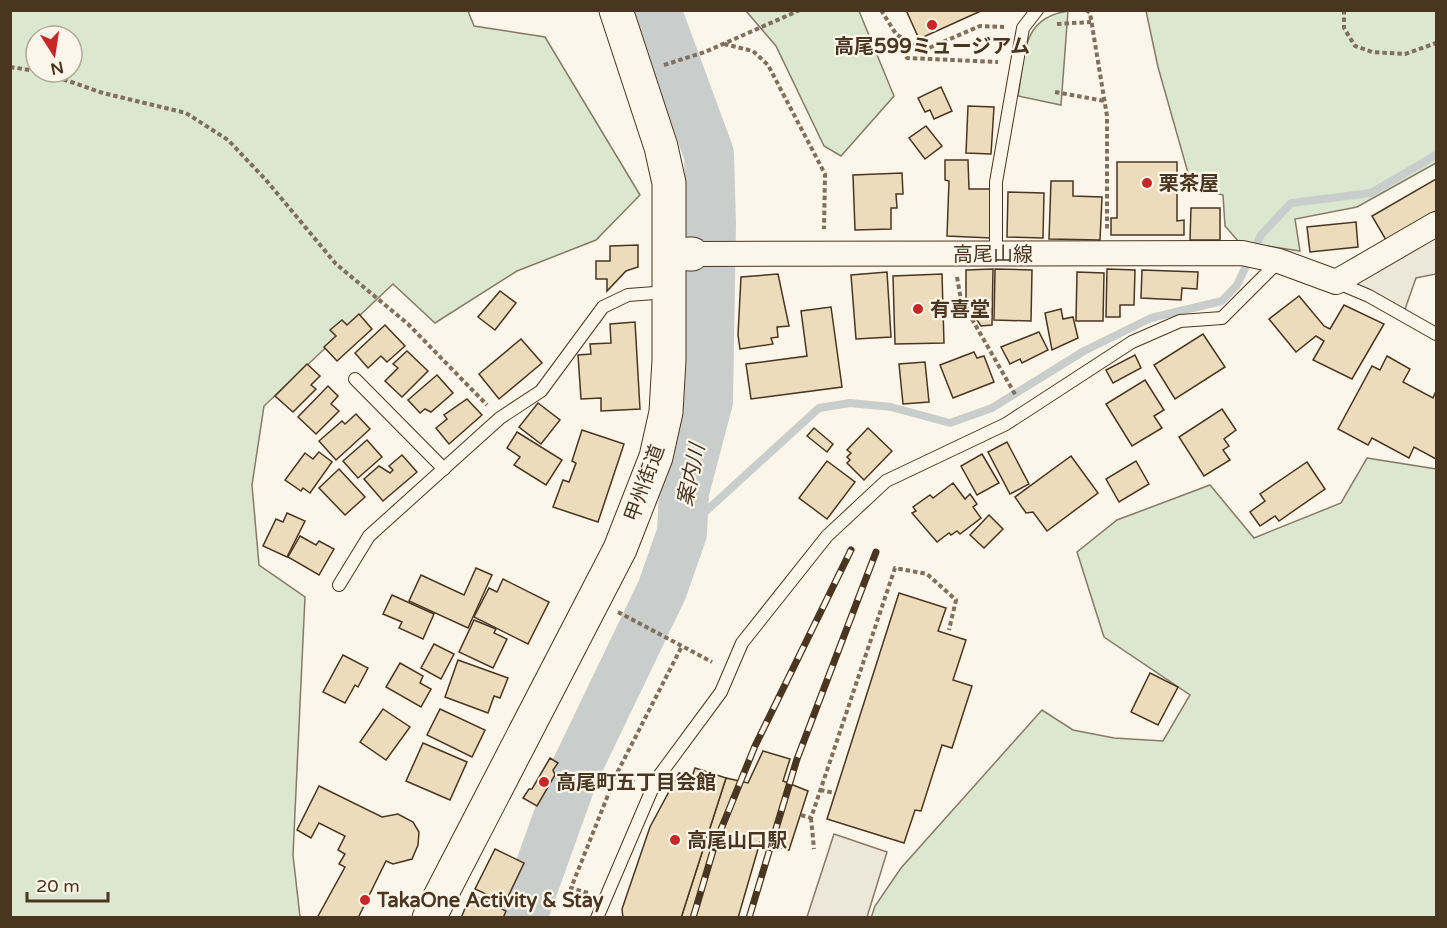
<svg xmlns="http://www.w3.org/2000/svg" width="1447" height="928" viewBox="0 0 1447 928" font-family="'Varela Round','Noto Sans JP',sans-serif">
<rect width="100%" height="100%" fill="#fbf6e9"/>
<g fill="#dce7d0" stroke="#887966" stroke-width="1.5" fill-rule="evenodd">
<path d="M10,11H468L474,26L545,37L640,195L596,240L517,271L435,323L393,284L264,406L252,485L259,565L305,597L293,855L300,917H11ZM36,36H72V72H36Z"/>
<polygon points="746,11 859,11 894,96 841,156 824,146 776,46"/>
<path d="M1068,11L1061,105L1018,96C1025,57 1020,18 1068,11Z"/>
<polygon points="1146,11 1436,11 1436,163 1357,207 1295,219 1300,251 1239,242 1225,226 1223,195 1192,187 1158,67"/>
<polygon points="1367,458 1436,469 1436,917 871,918 875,906 901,868 1042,710 1073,730 1114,738 1163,741 1190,695 1104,637 1077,552 1117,520 1210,485 1254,538 1341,503"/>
</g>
<g fill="#ede7d9" stroke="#887966" stroke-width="1.5">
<polygon points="1436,224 1436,274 1416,278 1403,315 1336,282"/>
<polygon points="834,834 887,852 867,917 807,917"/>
</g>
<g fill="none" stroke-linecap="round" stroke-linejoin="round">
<polyline stroke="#c9cecd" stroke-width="8" points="682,533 819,408 850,403 891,407 950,423 992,408 1084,351 1151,318 1222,301 1237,285 1261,235 1291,203 1371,193 1436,155"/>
<polyline stroke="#c9cecd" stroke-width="50" points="522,918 574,773 662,590 682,533 684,492 708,401 711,224 709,154 656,10"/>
</g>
<g fill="#ecdcbc" stroke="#4a3520" stroke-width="1.5">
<polygon points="906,10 983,10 919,39"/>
<polygon points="941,87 952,111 934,119 930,110 925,112 918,98"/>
<polygon points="968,106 994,107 991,154 966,153"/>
<polygon points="926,126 942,146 925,159 909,138"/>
<polygon points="945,160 968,160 969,189 992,189 991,238 947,236 949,181 945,180"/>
<polygon points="1117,162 1177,162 1177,221 1184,220 1184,235 1111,235 1111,218 1117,218"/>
<polygon points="902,173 903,194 896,194 897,208 891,208 891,229 855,230 853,175"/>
<polygon points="1436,179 1436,211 1386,240 1372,216"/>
<polygon points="1051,181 1073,181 1073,196 1102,197 1100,240 1049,239"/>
<polygon points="1008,192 1044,193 1043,238 1007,237"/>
<polygon points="1191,208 1220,208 1220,240 1190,240"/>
<polygon points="1356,222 1358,247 1310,252 1307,227"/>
<polygon points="638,245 638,267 626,271 607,291 607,279 596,279 596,261 610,261 610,246"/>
<polygon points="993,269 992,325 981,326 966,304 966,270"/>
<polygon points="995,269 1032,270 1031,321 994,320"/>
<polygon points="1107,269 1135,270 1134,305 1120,305 1120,317 1106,317"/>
<polygon points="1142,270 1198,272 1197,289 1182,288 1181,300 1141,298"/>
<polygon points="887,272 891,337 856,339 851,275"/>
<polygon points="1077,272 1104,273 1103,321 1076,321"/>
<polygon points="778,274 789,326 777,327 778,337 771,338 773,344 740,349 738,335 741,277"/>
<polygon points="942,274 944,343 895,344 893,276"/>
<polygon points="500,291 516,303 495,330 478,317"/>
<polygon points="1299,296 1324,326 1330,329 1344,305 1384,324 1352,379 1313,360 1324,341 1316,336 1296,352 1269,319"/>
<polygon points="831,307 842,387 751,399 746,364 807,356 801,311"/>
<polygon points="1061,309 1063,319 1073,317 1078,338 1052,350 1045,313"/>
<polygon points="359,314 372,329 337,361 324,347 336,336 330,330 342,320 347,325"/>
<polygon points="635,322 640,409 601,411 601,398 581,399 578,355 591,354 590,344 611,343 610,324"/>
<polygon points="385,325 405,346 387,362 381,356 368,368 355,353"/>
<polygon points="1039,332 1048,350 1022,363 1020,359 1010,364 1001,347"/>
<polygon points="1203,334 1225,367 1175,399 1154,365"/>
<polygon points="521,339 542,363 499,399 479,374"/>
<polygon points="407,351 428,371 402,397 385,381 398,368 393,364"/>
<polygon points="974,352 977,358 984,356 994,382 953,398 940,365"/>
<polygon points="1135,355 1141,368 1113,383 1106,370"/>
<polygon points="1387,356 1410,369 1403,382 1433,398 1436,391 1436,459 1414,447 1409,458 1372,438 1368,445 1338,429 1372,366 1380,370"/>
<polygon points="925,362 929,402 903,404 899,364"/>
<polygon points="307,364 320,376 311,385 316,389 293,412 275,396"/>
<polygon points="437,375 453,393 431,412 425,409 420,413 408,400"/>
<polygon points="1145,380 1164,410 1154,416 1162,428 1132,446 1106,404"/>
<polygon points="328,386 338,396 331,404 339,411 316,434 298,417"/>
<polygon points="467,399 482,415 449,444 436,428 447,419 444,415"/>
<polygon points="538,403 560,420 541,444 519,427"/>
<polygon points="1222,409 1236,430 1224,439 1229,446 1223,450 1230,460 1204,476 1179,437"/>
<polygon points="356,414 370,429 336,460 319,441 342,421 345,424"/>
<polygon points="814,428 833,444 827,452 807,436"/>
<polygon points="868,428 892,451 864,480 847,463 850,460 847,457 851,453 847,450"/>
<polygon points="582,430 624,444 598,522 553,507 563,480 569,482 576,463 572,461"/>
<polygon points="517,432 562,460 546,485 514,465 520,457 507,448"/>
<polygon points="367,440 382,457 358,478 343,461"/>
<polygon points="1007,442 1029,484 1010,494 988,452"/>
<polygon points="319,452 332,462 310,493 303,488 301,491 285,480 305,453 313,459"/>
<polygon points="982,454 999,483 977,495 961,466"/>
<polygon points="402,455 417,472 383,501 364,479 379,466 390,473 393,470 389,466"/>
<polygon points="1071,456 1098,493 1047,531 1033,512 1026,513 1015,497"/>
<polygon points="827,461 855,482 827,519 799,498"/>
<polygon points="1136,461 1149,484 1119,502 1106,479"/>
<polygon points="1307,462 1325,489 1279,521 1275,516 1260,526 1250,512 1265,501 1260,494"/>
<polygon points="339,469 365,497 345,515 319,488"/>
<polygon points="953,483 965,499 970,494 977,504 973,507 981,518 960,534 957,531 951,535 949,533 937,542 912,513 916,511 913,507 930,495 933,498"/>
<polygon points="287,513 305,521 287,557 263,546 276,519 283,522"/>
<polygon points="989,515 1003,529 984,548 970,535"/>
<polygon points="300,536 316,545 319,541 334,549 319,575 288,557"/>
<polygon points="476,568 492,575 468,628 409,601 421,575 464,595"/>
<polygon points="503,579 549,602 528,644 474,617 489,588 497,592"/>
<polygon points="899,593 946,608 938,631 966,640 953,680 972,686 952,748 942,745 921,811 915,810 904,843 827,819"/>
<polygon points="392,595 434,614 423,639 399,628 402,622 383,614"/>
<polygon points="474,620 496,629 494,633 507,639 493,668 459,652"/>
<polygon points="434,644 454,654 441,679 421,668"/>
<polygon points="343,655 368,668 358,687 355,685 345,703 323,692"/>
<polygon points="458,660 508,678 500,698 494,696 488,713 445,697"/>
<polygon points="400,663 423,676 420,683 431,689 421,707 386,687"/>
<polygon points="1150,673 1178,687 1158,725 1131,712"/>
<polygon points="383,709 410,727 386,760 360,742"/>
<polygon points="440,709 485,730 472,757 427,735"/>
<polygon points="423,743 467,762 450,800 406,781"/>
<polygon points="763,751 790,759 783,781 808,791 789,850 760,842 738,918 681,918 726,778 748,783"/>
<polygon points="550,758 558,763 553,770 555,775 537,806 523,798 529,789 532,789"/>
<polygon points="695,768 726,778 681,918 623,918 622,909 650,827 679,773 692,777"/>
<polygon points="319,786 382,817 398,814 413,822 419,832 418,845 412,859 393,864 386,861 358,918 317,918 345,867 339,864 345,854 338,850 345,836 319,823 311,838 297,830"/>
<polygon points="495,849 524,863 505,903 475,889"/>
<polygon points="471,894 506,911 503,918 461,918"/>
</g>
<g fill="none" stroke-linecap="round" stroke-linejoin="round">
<defs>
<g id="lane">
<polyline points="996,255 996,182 1023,28 1037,10"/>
<polyline points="1336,282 1369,296 1436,334"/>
<polyline points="355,379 444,469"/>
<polyline points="339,585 369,536 500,418 541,391 603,307 628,295 668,292"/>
<polyline points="597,918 656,780 721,692 742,643 827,536 886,481 1006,424 1132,342 1180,321 1222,318 1279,261"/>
</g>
<polyline id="street" points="692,254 1242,253 1279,261 1336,282 1436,224"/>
<polyline id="secondary" points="689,254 692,254"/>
<polyline id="highway" points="429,918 620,549 656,457 666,412 669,360 669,183 661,147 616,10"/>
</defs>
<use href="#lane" stroke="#4a3520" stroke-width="14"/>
<use href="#street" stroke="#4a3520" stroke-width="26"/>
<use href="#secondary" stroke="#4a3520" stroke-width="35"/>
<use href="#highway" stroke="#4a3520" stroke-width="35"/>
<g stroke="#7f6f5c" stroke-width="4" stroke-dasharray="4.5 3" stroke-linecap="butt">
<polyline points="881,10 896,34 922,51 980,26 1004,27"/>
<polyline points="1086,10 1090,13 1107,116 1107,229"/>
<polyline points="1344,10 1344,28 1355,46 1372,52 1405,54 1436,43"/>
<polyline points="1057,24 1091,22"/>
<polyline points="897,36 907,58 998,62"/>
<polyline points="724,44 753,51 768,65 825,174 824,229"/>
<polyline points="664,65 705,52 800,10"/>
<polyline points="10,67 36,71"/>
<polyline points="42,72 103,93 186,113 228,140 266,180 336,264 408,324 487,405"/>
<polyline points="1055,92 1105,101"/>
<polyline points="957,277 961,300 1016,396"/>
<polyline points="618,612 712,662"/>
<polyline points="616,775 634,782"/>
<polyline points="820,790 835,793"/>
<polyline points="801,815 811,818 895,568 927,574 956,600 949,630"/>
<polyline points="811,818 814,849"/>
<polyline points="588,893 571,888 616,775 682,646"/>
</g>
<use href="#lane" stroke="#fbf6e9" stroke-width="12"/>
<use href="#street" stroke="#fbf6e9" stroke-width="24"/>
<use href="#secondary" stroke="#fbf6e9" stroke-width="33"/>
<use href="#highway" stroke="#fbf6e9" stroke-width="33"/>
<defs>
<g id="rail">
<polyline points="693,918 715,844 755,746 851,550"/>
<polyline points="749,918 797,759 876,552"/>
</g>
</defs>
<use href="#rail" stroke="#4a3520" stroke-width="7"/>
<use href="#rail" stroke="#fbf6e9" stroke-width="4.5" stroke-dasharray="14" stroke-linecap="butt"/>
</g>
<g fill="#c62828" stroke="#fbf6e9" stroke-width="2">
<circle cx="932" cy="25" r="6"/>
<circle cx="1147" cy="183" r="6"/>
<circle cx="918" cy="309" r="6"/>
<circle cx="544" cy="782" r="6"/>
<circle cx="675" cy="840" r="6"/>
<circle cx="365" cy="900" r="6"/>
</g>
<g text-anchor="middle" stroke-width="4.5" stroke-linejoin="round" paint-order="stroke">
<g font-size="20" font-weight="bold" fill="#4a3520" stroke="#fbf6e9" text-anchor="start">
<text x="932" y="53" text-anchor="middle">高尾599ミュージアム</text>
<text x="1159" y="190">栗茶屋</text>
<text x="930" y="316">有喜堂</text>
<text x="556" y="789">高尾町五丁目会館</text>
<text x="687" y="847">高尾山口駅</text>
<text x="377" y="907">TakaOne Activity &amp; Stay</text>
</g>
<g font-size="20" fill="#4a3520" stroke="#fbf6e9">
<text x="993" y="261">高尾山線</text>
<text transform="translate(644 483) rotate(-70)" y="7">甲州街道</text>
</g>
<g font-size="21" font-style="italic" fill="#4a3520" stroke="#fbf6e9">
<text transform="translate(691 475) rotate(-78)" y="7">案内川</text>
</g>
</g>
<rect width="1447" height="928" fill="none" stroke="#4a3520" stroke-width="24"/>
<g transform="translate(54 54) rotate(168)"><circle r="28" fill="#fbf6e9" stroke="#b4a999" stroke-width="1.5"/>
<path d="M0-4.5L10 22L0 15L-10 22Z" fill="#c62828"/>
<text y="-9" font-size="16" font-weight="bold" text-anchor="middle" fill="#4a3520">N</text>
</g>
<path d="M27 892v9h81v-9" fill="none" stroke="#4a3520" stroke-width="3"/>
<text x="36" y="892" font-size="18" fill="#4a3520" stroke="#fbf6e9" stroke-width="4.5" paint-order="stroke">20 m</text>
</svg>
